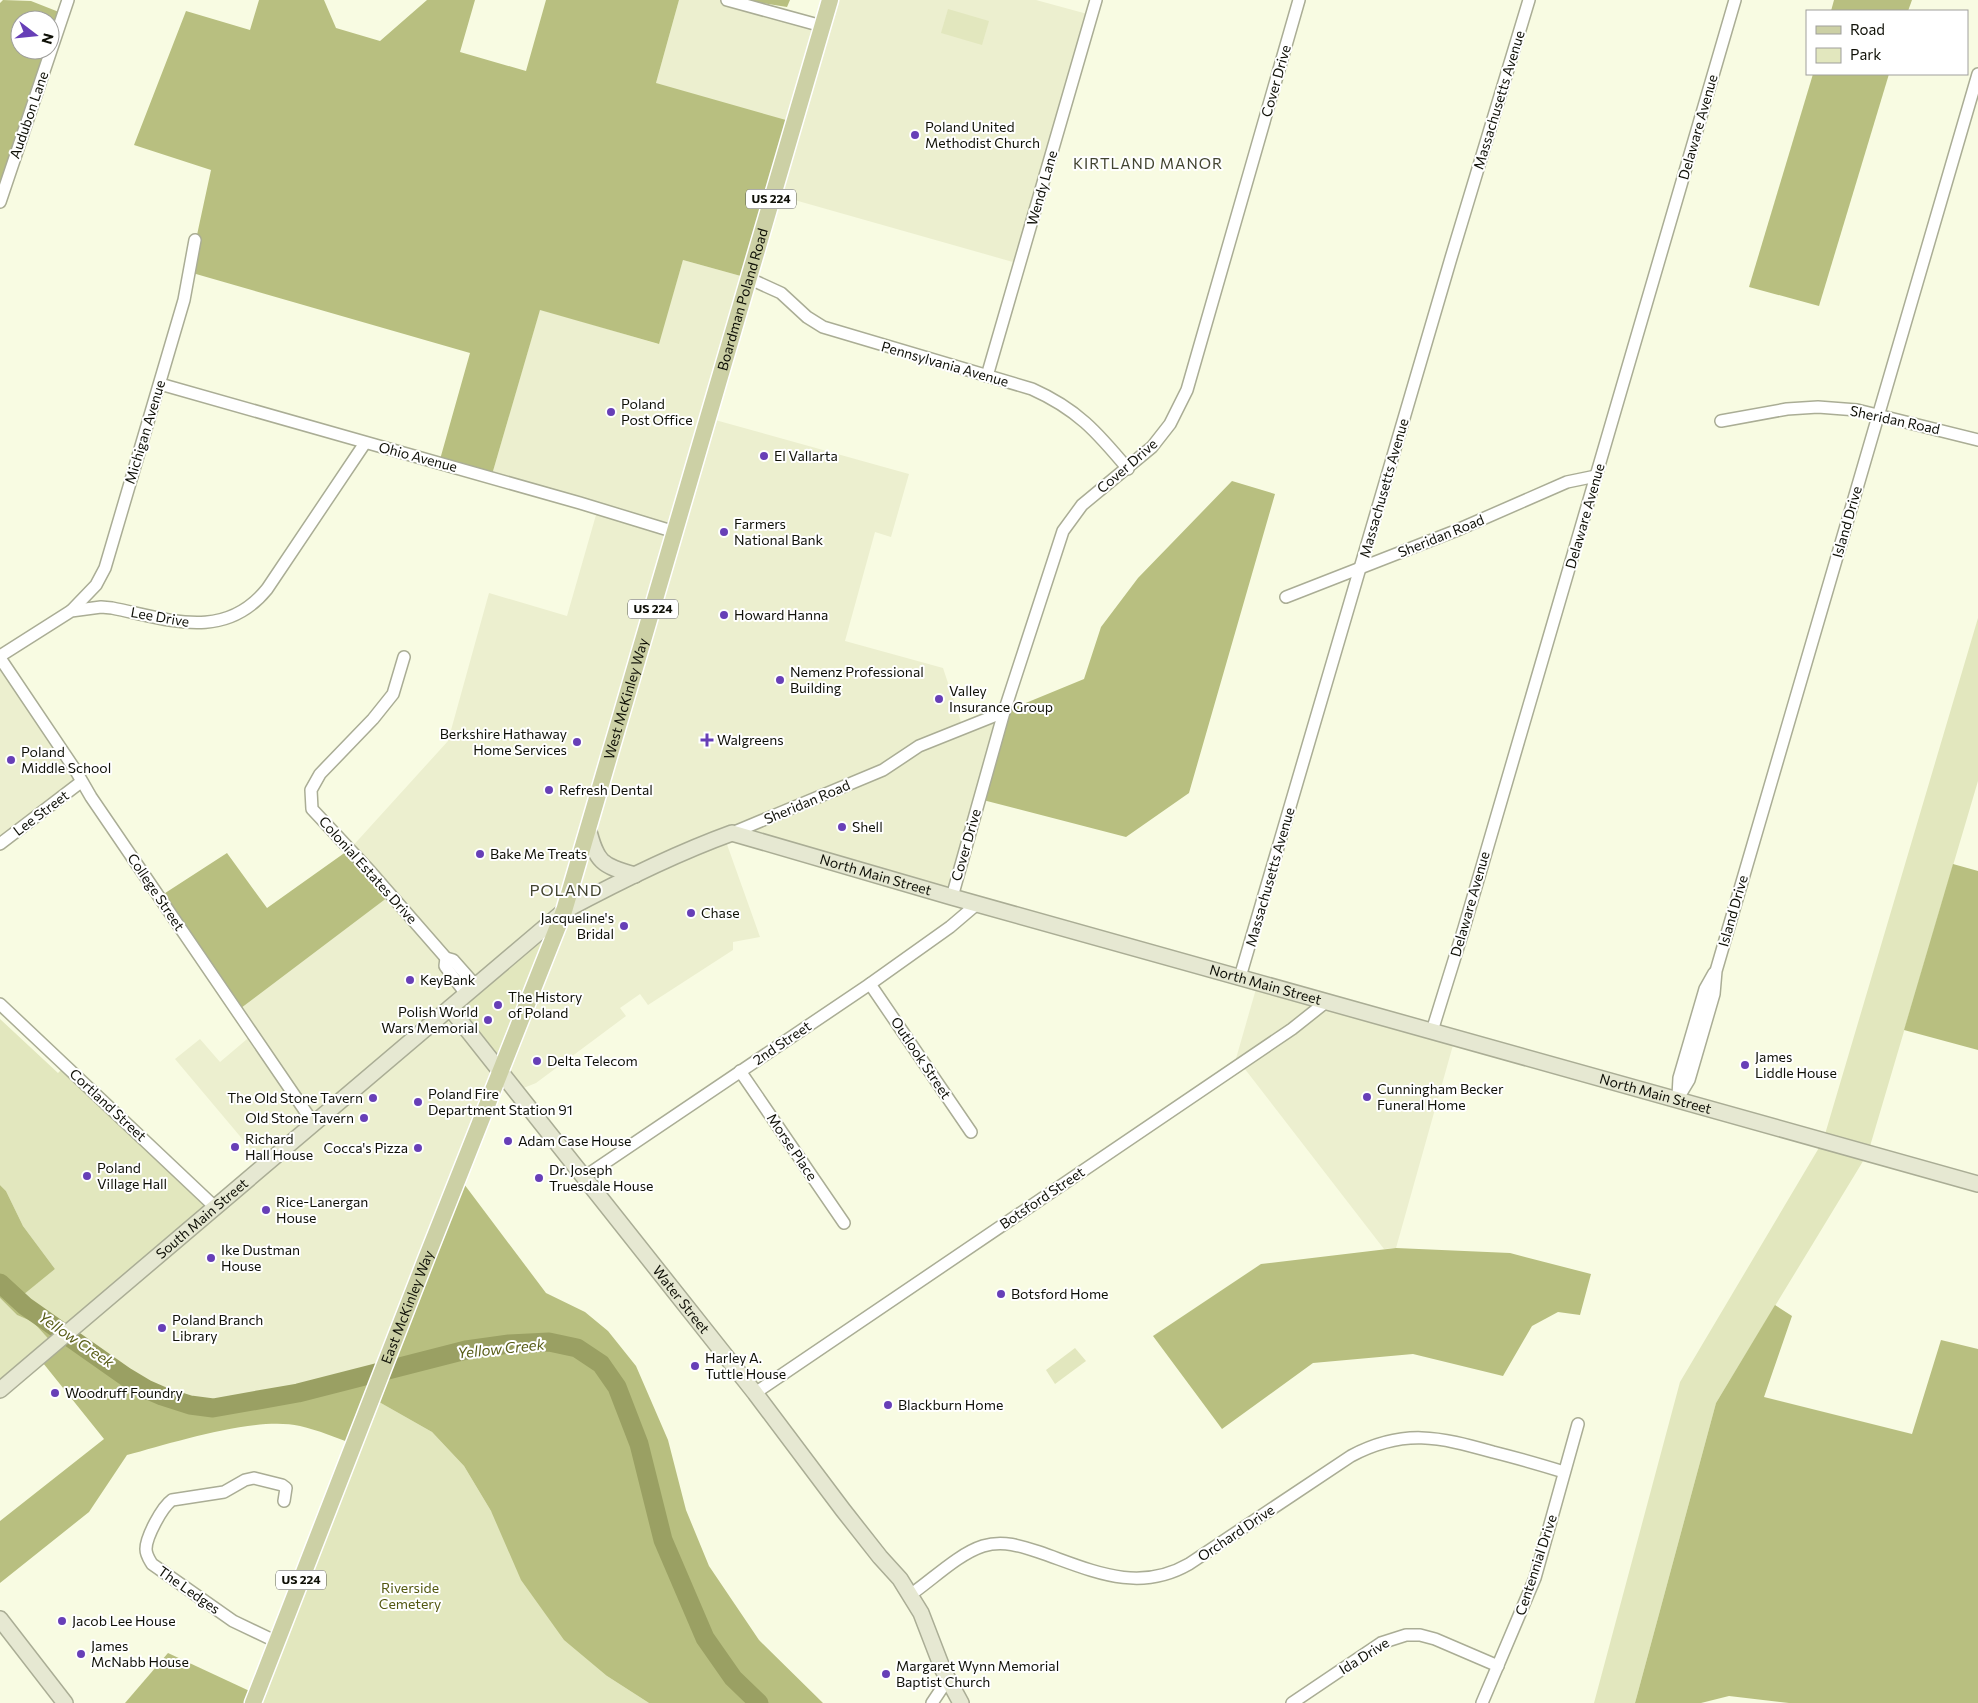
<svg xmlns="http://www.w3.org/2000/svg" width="1978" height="1703" viewBox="0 0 1978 1703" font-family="Commissioner,sans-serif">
<rect width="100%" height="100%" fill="#f8fbe2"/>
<g fill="#ecefcf">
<polygon points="679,0 727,0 822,26 830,0 1036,0 1091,15 1020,264 791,199 770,199 656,83"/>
<polygon points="683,260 748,278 708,418 909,474 891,537 875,532 845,641 943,668 963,728 1004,712 952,897 724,836 760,937 733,942 733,950 648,1005 640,994 620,1008 626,1016 536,1083 516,1091 501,1071 382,1372 298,1393 213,1408 190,1405 162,1396 126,1377 67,1334 265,1166 175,1059 200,1039 220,1062 253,1034 237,1011 350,849 448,741 489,593 567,616 598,508 491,478 540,309 658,344"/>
<polygon points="0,658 81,782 0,844"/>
<polygon points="1258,982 1455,1038 1396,1248 1384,1249 1241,1064 1233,1069"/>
</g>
<g fill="#e2e7be">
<polygon points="948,9 989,21 982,45 941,33"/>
<polygon points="1978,618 1978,781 1868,1153 1716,1403 1635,1703 1594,1703 1680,1382 1823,1141"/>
<polygon points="564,911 500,1071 450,1008"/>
<polygon points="0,1019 58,1073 66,1065 216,1208 67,1334 17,1299 55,1269 23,1226 6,1191 0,1185"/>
<polygon points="0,1298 17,1315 33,1322 54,1345 0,1388"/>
<polygon points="1075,1348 1086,1361 1055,1384 1046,1370"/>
<polygon points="372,1398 432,1432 464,1466 491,1511 607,1676 649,1703 253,1703"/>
</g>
<g fill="#b8bf80" fill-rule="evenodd">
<path d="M3,0L31,1L64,14L0,202V3ZM20,20H50V50H20Z"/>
<polygon points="259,0 324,0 336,28 380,41 427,0 475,0 460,52 526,71 546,0 679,0 656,83 793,122 748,278 683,260 659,344 540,310 491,478 439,463 470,353 189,272 211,170 134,145 186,11 250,30"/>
<polygon points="744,0 790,0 787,7"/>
<polygon points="1834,0 1912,0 1908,11 1831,11"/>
<polygon points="1813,74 1889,74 1819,306 1749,287"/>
<polygon points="1232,481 1275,494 1189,793 1126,837 979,799 1004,712 1084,679 1101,627 1138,578"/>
<polygon points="350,849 392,894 237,1011 159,897 227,853 267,908"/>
<polygon points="1953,864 1978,871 1978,1050 1904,1030"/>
<path d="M458,1176L546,1293L585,1312L608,1331L636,1366L668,1440L686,1510L709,1566L759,1640L823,1703H649L607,1676L564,1640L521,1580L491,1511L464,1466L432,1432L372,1398L354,1444C336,1438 318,1430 300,1426C254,1416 173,1443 127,1455L89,1512L0,1583V1521L104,1439L39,1358L54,1345L33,1322L17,1315L0,1298V1185L6,1191L23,1226L55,1269L18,1299L126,1377L162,1396L190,1405L213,1408L240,1404L298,1393L382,1372Z"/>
<polygon points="1396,1248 1510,1253 1591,1274 1580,1315 1558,1312 1532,1326 1503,1376 1413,1354 1313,1363 1222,1429 1153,1336 1261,1264"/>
<polygon points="1775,1305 1792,1316 1764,1397 1912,1434 1941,1340 1978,1349 1978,1703 1789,1703 1729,1696 1701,1703 1635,1703 1716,1403"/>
<polygon points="168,1653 256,1694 253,1703 125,1703"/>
</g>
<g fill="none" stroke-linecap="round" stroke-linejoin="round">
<polyline stroke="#9aa063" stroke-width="19" points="0,1283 25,1306 126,1377 146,1389 162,1396 190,1405 213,1408 298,1393 466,1350 509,1344 549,1342 577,1348 601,1364 617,1387 639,1444 663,1540 705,1638 733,1678 759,1703"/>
<defs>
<g id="street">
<polyline points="727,0 822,26"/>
<polyline points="0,202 68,0"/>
<path d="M748,278L781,293L807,317L823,327L1032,389C1077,409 1097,432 1128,469"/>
<polyline points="987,376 1096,0"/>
<polyline points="160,384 580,503 675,532"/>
<polyline points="1721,421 1787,409 1818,407 1857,410 1978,440"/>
<polyline points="1286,597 1455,531 1567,482 1596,476"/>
<polyline points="71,611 96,585 105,568 184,300 195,240"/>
<path d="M0,656L71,611L101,607L112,608C168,619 224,642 267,589L365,443"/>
<polyline points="404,657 393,694 373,719 320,774 311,790 312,809 370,871 446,958 453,960 476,986"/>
<polyline points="0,658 76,771 91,797 314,1124"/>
<polyline points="732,833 883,770 919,746 1004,712"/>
<polyline points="0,844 81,782"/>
<polyline points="952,897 1004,712 1063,531 1082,505 1152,447 1170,424 1187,390 1299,0"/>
<polyline points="446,958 445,966 466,994"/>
<polyline points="1240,977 1451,258 1529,0"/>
<polyline points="870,984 971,1132"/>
<polyline points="0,1004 216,1208"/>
<polyline points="1432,1031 1464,928 1735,0"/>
<polyline points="740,1071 844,1223"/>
<polyline points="1678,1096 1679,1078 1705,989 1714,973"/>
<polyline points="1677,1100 1689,1080 1714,994 1716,971 1978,74"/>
<polyline points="584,1177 870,984 950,927 977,904"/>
<polyline points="755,1393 1292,1029 1326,1002"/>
<path d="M910,1595C932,1580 958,1554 983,1546C1003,1540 1021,1546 1039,1552C1091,1570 1137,1594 1189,1564L1351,1456C1404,1428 1439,1437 1493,1452C1517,1458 1541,1465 1564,1472"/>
<path d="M277,1642L233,1621L152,1564C149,1559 146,1555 146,1549C146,1537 162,1507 172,1500L224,1492L245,1480L254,1478L282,1485L286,1488L284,1501"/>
<polyline points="932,1703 948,1679"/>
<polyline points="1292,1703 1381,1643 1406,1635 1420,1635 1435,1639 1498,1666"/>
<polyline points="1482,1703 1535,1578 1578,1424"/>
</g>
<g id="secondary">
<path d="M588,828C597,863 601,865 635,875"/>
<path id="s1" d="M450,1008L755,1393L843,1510L880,1557L900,1579L921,1613L943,1670L961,1703"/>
<path id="s2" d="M0,1390L564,911C618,882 674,854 732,833L952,897L1978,1184"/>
<polyline points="0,1619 65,1703"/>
</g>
<g id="primary">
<path id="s3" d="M253,1703L426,1259L564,911L830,0"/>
</g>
</defs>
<use href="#street" stroke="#aaad95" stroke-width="14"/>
<use href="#secondary" stroke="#aaad95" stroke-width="18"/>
<use href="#primary" stroke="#fff" stroke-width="19"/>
<use href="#street" stroke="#fff" stroke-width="11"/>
<use href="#secondary" stroke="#e6e8d2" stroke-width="15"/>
<use href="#primary" stroke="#ccd0a5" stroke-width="16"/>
</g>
<g fill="#673fb7" stroke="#fff" stroke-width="2">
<circle cx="915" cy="135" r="5"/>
<circle cx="611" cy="412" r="5"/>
<circle cx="764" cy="456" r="5"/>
<circle cx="724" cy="532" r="5"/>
<circle cx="724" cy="615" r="5"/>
<circle cx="780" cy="680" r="5"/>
<circle cx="939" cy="699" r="5"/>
<path d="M704.5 732.5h5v5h5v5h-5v5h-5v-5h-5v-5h5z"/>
<circle cx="577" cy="742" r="5"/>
<circle cx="11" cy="760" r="5"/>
<circle cx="549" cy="790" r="5"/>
<circle cx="842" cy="827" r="5"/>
<circle cx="480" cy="854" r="5"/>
<circle cx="691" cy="913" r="5"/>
<circle cx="624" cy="926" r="5"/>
<circle cx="410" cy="980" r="5"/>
<circle cx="498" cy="1005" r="5"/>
<circle cx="488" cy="1020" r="5"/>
<circle cx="537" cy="1061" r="5"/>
<circle cx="1745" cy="1065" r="5"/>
<circle cx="1367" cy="1097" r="5"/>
<circle cx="373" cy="1098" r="5"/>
<circle cx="418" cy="1102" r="5"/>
<circle cx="364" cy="1118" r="5"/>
<circle cx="508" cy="1141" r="5"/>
<circle cx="235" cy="1147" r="5"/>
<circle cx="418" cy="1148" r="5"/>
<circle cx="87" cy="1176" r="5"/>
<circle cx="539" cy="1178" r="5"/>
<circle cx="266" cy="1210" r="5"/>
<circle cx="211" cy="1258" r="5"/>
<circle cx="1001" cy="1294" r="5"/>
<circle cx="162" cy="1328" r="5"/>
<circle cx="695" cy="1366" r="5"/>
<circle cx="55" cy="1393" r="5"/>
<circle cx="888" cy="1405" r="5"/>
<circle cx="62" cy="1621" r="5"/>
<circle cx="81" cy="1654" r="5"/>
<circle cx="886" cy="1674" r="5"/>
</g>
<g text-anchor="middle" stroke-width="4" stroke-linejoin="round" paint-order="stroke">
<g fill="#fff" stroke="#575851" stroke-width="1">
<rect x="746" y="189.5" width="50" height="19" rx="4"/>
<rect x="628" y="599.5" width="50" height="19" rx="4"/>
<rect x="276" y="1570.5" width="50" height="19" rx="4"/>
</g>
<g font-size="12" font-weight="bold" fill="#0f1007">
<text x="771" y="203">US 224</text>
<text x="653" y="613">US 224</text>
<text x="301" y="1584">US 224</text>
</g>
<g font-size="14" fill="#0f1007" stroke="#fff">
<text transform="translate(1276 81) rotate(-74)" y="5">Cover Drive</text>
<text transform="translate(1499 100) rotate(-73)" y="5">Massachusetts Avenue</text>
<text transform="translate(29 115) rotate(-71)" y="5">Audubon Lane</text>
<text transform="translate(1698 127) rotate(-74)" y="5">Delaware Avenue</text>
<text transform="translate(1042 188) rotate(-74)" y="5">Wendy Lane</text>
<text dy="5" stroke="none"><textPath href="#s3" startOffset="1488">Boardman Poland Road</textPath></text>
<text transform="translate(945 364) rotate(16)" y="5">Pennsylvania Avenue</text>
<text transform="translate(1895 420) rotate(12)" y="5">Sheridan Road</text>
<text transform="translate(145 432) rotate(-73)" y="5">Michigan Avenue</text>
<text transform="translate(418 457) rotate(15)" y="5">Ohio Avenue</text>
<text transform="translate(1127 466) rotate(-41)" y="5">Cover Drive</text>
<text transform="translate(1384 488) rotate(-74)" y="5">Massachusetts Avenue</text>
<text transform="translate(1585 516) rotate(-74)" y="5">Delaware Avenue</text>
<text transform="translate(1847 522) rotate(-74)" y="5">Island Drive</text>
<text transform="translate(1441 536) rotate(-22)" y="5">Sheridan Road</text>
<text transform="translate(160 617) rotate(10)" y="5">Lee Drive</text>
<text dy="5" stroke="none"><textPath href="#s3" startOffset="1072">West McKinley Way</textPath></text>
<text transform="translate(807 802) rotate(-23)" y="5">Sheridan Road</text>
<text transform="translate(41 813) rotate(-37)" y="5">Lee Street</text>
<text transform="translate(966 845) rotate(-74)" y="5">Cover Drive</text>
<text transform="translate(368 870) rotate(48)" y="5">Colonial Estates Drive</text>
<text dy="5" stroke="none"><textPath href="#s2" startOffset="1075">North Main Street</textPath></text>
<text transform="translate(1270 877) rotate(-74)" y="5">Massachusetts Avenue</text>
<text transform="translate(156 892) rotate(56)" y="5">College Street</text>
<text transform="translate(1470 904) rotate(-74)" y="5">Delaware Avenue</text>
<text transform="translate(1733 911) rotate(-74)" y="5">Island Drive</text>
<text dy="5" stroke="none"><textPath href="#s2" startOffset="1480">North Main Street</textPath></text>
<text transform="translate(782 1043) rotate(-34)" y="5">2nd Street</text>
<text transform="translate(921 1058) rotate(56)" y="5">Outlook Street</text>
<text dy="5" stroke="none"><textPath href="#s2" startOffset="1885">North Main Street</textPath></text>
<text transform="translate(108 1105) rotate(43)" y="5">Cortland Street</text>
<text transform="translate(792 1147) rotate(56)" y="5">Morse Place</text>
<text transform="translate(1042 1198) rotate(-34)" y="5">Botsford Street</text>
<text dy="5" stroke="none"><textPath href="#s2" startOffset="265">South Main Street</textPath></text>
<text dy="5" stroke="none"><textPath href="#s1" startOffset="372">Water Street</textPath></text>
<text dy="5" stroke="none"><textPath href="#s3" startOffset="425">East McKinley Way</textPath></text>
<text transform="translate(1236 1533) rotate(-34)" y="5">Orchard Drive</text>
<text transform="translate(1536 1565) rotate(-72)" y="5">Centennial Drive</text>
<text transform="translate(189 1590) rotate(35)" y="5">The Ledges</text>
<text transform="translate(1364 1656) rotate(-32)" y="5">Ida Drive</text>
</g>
<g font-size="14" fill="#0f1007" stroke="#fff" text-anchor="start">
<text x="925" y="132">Poland United<tspan x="925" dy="16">Methodist Church</tspan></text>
<text x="621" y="409">Poland<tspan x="621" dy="16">Post Office</tspan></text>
<text x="774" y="461">El Vallarta</text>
<text x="734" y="529">Farmers<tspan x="734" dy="16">National Bank</tspan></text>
<text x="734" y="620">Howard Hanna</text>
<text x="790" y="677">Nemenz Professional<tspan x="790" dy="16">Building</tspan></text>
<text x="949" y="696">Valley<tspan x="949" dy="16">Insurance Group</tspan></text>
<text x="567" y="739" text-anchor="end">Berkshire Hathaway<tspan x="567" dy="16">Home Services</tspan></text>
<text x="717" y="745">Walgreens</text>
<text x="21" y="757">Poland<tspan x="21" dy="16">Middle School</tspan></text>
<text x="559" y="795">Refresh Dental</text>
<text x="852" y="832">Shell</text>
<text x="490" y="859">Bake Me Treats</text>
<text x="701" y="918">Chase</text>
<text x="614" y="923" text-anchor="end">Jacqueline's<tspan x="614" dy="16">Bridal</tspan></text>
<text x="420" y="985">KeyBank</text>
<text x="508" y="1002">The History<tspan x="508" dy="16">of Poland</tspan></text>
<text x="478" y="1017" text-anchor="end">Polish World<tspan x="478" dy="16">Wars Memorial</tspan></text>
<text x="1755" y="1062">James<tspan x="1755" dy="16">Liddle House</tspan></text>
<text x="547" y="1066">Delta Telecom</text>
<text x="1377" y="1094">Cunningham Becker<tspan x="1377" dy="16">Funeral Home</tspan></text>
<text x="428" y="1099">Poland Fire<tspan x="428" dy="16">Department Station 91</tspan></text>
<text x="363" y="1103" text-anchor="end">The Old Stone Tavern</text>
<text x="354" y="1123" text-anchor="end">Old Stone Tavern</text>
<text x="245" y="1144">Richard<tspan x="245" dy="16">Hall House</tspan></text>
<text x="518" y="1146">Adam Case House</text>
<text x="408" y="1153" text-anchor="end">Cocca's Pizza</text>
<text x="97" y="1173">Poland<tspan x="97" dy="16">Village Hall</tspan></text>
<text x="549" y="1175">Dr. Joseph<tspan x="549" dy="16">Truesdale House</tspan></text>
<text x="276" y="1207">Rice-Lanergan<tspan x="276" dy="16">House</tspan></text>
<text x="221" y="1255">Ike Dustman<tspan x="221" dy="16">House</tspan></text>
<text x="1011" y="1299">Botsford Home</text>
<text x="172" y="1325">Poland Branch<tspan x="172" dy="16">Library</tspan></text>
<text x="705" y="1363">Harley A.<tspan x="705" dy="16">Tuttle House</tspan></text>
<text x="65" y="1398">Woodruff Foundry</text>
<text x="898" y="1410">Blackburn Home</text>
<text x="72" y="1626">Jacob Lee House</text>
<text x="91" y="1651">James<tspan x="91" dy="16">McNabb House</tspan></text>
<text x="896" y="1671">Margaret Wynn Memorial<tspan x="896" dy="16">Baptist Church</tspan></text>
</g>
<g font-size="14" fill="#52570f" stroke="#fff">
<text x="410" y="1593">Riverside<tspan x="410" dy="16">Cemetery</tspan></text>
</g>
<g font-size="15" letter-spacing="1" fill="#424430" stroke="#fff">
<text x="1148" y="169">KIRTLAND MANOR</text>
</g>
<g font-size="15" font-style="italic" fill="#585d17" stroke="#fff">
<text transform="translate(76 1340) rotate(34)" y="5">Yellow Creek</text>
<text transform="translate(501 1349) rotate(-6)" y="5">Yellow Creek</text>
</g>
<g font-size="16" letter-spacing="1" fill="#424430" stroke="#fff">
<text x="566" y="896">POLAND</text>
</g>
</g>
<rect x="1806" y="10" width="162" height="65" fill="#ffffff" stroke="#9f9f9c"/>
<rect x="1816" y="26" width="25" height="8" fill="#ccd0a5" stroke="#9f9f9c"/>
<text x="1850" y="35" font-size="15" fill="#0f1007">Road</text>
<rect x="1816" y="48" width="25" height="15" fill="#e2e7be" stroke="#9f9f9c"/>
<text x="1850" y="60" font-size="15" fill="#0f1007">Park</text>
<g transform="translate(35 35) rotate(106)"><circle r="24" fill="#ffffff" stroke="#9f9f9c"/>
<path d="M0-4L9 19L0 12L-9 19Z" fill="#673fb7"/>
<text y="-8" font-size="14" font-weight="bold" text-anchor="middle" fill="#0f1007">N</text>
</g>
</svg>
